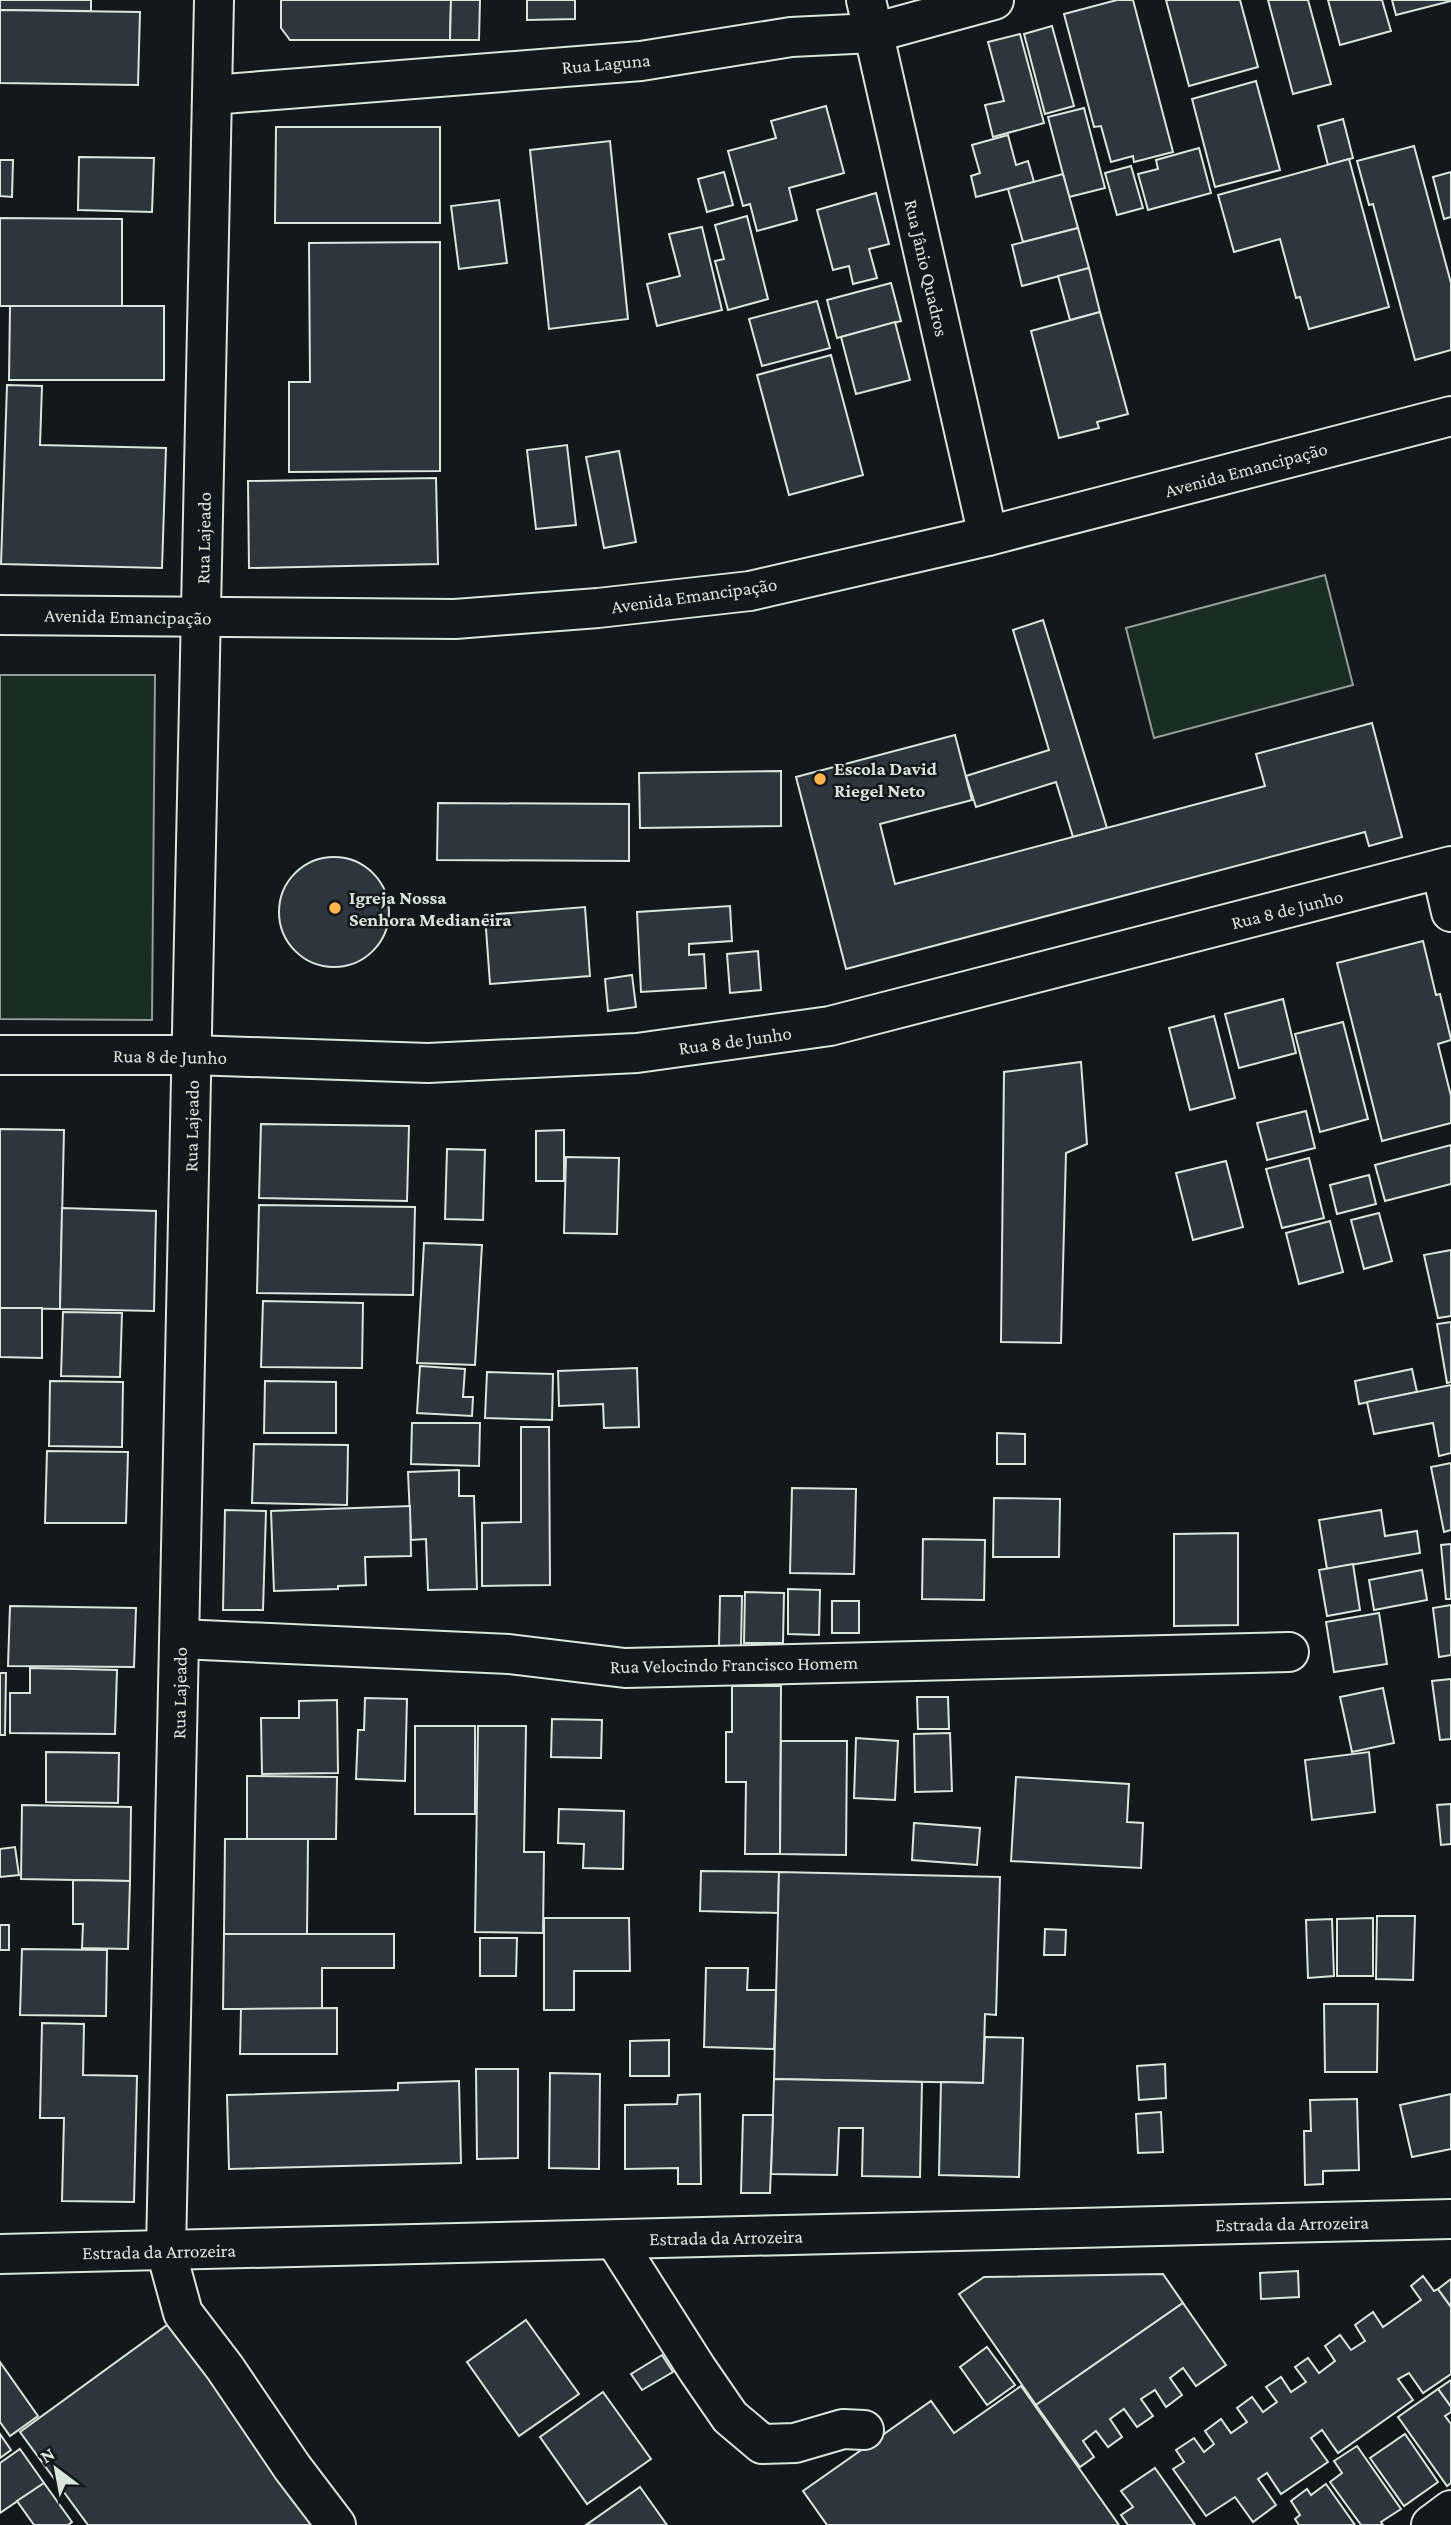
<svg xmlns="http://www.w3.org/2000/svg" width="1451" height="2525" viewBox="0 0 1451 2525" font-family="'Crimson Pro',serif">
<rect width="100%" height="100%" fill="#14181c"/>
<g fill="#1a2d24" stroke="#939e99" stroke-width="2">
<polygon points="1325,575 1353,685 1154,738 1126,628"/>
<polygon points="0,675 155,675 152,1020 0,1019"/>
</g>
<g fill="#2c363c" stroke="#d8e6dc" stroke-width="2">
<polygon points="0,0 91,0 91,11 0,10"/>
<polygon points="281,0 451,0 450,40 290,40 281,28"/>
<polygon points="451,0 480,0 479,40 450,40"/>
<polygon points="527,0 575,0 575,19 527,20"/>
<polygon points="1117,0 1133,0 1173,152 1134,162 1133,156 1111,162 1101,126 1094,127 1064,14"/>
<polygon points="1166,0 1240,0 1258,67 1189,86"/>
<polygon points="1268,0 1308,0 1331,84 1293,94"/>
<polygon points="1328,0 1382,0 1391,31 1340,45"/>
<polygon points="1392,0 1451,0 1451,1 1396,15"/>
<polygon points="0,10 140,12 138,85 0,83"/>
<polygon points="1052,26 1074,106 1045,114 1024,34"/>
<polygon points="1020,34 1044,123 993,137 985,105 1004,101 988,42"/>
<polygon points="1256,81 1280,170 1215,187 1192,99"/>
<polygon points="826,106 844,173 789,188 797,220 757,231 750,204 743,206 728,151 776,138 771,121"/>
<polygon points="1084,108 1105,188 1069,197 1048,117"/>
<polygon points="1343,119 1353,158 1328,165 1318,126"/>
<polygon points="276,127 440,127 440,223 275,223"/>
<polygon points="1008,135 1016,165 1028,161 1034,182 976,197 971,176 980,173 972,145"/>
<polygon points="610,141 628,319 549,329 530,150"/>
<polygon points="1414,146 1451,283 1451,350 1415,360 1373,204 1369,205 1357,161"/>
<polygon points="1199,148 1211,193 1148,210 1138,174 1158,169 1156,160"/>
<polygon points="79,157 154,158 152,212 78,210"/>
<polygon points="1349,159 1389,307 1309,329 1300,297 1296,298 1280,239 1234,252 1218,195"/>
<polygon points="0,160 13,160 12,197 0,196"/>
<polygon points="1131,166 1143,208 1117,215 1105,173"/>
<polygon points="724,172 733,205 707,212 698,179"/>
<polygon points="1451,172 1451,217 1444,219 1433,177"/>
<polygon points="1063,174 1078,228 1023,242 1008,189"/>
<polygon points="876,193 889,244 869,249 877,278 853,284 849,266 833,270 817,210"/>
<polygon points="499,200 507,263 459,269 451,206"/>
<polygon points="747,216 768,299 728,310 715,261 724,259 715,225"/>
<polygon points="0,218 122,219 122,306 0,306"/>
<polygon points="702,227 722,310 657,326 647,284 680,276 669,234"/>
<polygon points="1078,228 1089,268 1022,286 1012,245"/>
<polygon points="440,242 440,471 289,472 289,382 310,382 309,243"/>
<polygon points="1089,268 1100,312 1070,320 1058,276"/>
<polygon points="891,283 901,321 837,338 827,300"/>
<polygon points="817,301 830,348 762,366 749,319"/>
<polygon points="10,306 164,306 164,380 9,380"/>
<polygon points="1100,312 1128,414 1097,422 1099,428 1059,438 1031,331"/>
<polygon points="895,322 910,380 856,394 841,337"/>
<polygon points="831,355 863,475 789,495 757,375"/>
<polygon points="7,385 42,386 40,445 166,448 162,568 1,564"/>
<polygon points="567,445 576,525 536,529 527,450"/>
<polygon points="619,451 636,542 604,548 586,457"/>
<polygon points="436,478 438,564 249,568 248,481"/>
<polygon points="1043,620 1107,828 1073,837 1056,782 976,807 966,776 1049,750 1013,630"/>
<polygon points="1372,723 1402,837 1369,846 1365,832 846,969 796,777 955,735 972,800 880,824 895,884 1265,786 1256,754"/>
<polygon points="781,771 781,826 640,828 639,773"/>
<polygon points="438,803 629,804 629,861 437,860"/>
<circle cx="334" cy="912" r="55"/>
<polygon points="730,906 732,941 689,944 689,955 704,954 706,988 641,992 637,912"/>
<polygon points="585,907 590,976 490,984 485,915"/>
<polygon points="1423,941 1436,995 1440,994 1451,1039 1451,1040 1438,1044 1451,1096 1451,1123 1382,1141 1337,963"/>
<polygon points="758,951 761,990 730,993 727,954"/>
<polygon points="632,975 636,1007 608,1011 605,979"/>
<polygon points="1283,999 1296,1053 1239,1068 1225,1014"/>
<polygon points="1214,1016 1235,1098 1190,1110 1169,1028"/>
<polygon points="1343,1022 1368,1119 1320,1132 1295,1034"/>
<polygon points="1081,1062 1087,1144 1066,1153 1061,1343 1001,1342 1004,1072"/>
<polygon points="1306,1111 1315,1148 1267,1160 1257,1123"/>
<polygon points="261,1124 409,1126 407,1201 259,1198"/>
<polygon points="0,1129 64,1130 60,1309 0,1308"/>
<polygon points="564,1130 564,1181 536,1181 536,1131"/>
<polygon points="1451,1145 1451,1184 1385,1201 1375,1165"/>
<polygon points="447,1149 485,1150 483,1220 445,1219"/>
<polygon points="566,1157 619,1158 617,1234 564,1233"/>
<polygon points="1309,1158 1324,1218 1282,1228 1266,1169"/>
<polygon points="1226,1161 1243,1227 1193,1240 1176,1173"/>
<polygon points="1369,1175 1376,1204 1337,1214 1330,1185"/>
<polygon points="259,1205 415,1207 413,1295 257,1293"/>
<polygon points="62,1208 156,1211 154,1311 60,1309"/>
<polygon points="1379,1213 1392,1261 1364,1269 1351,1220"/>
<polygon points="1330,1221 1343,1272 1299,1284 1286,1233"/>
<polygon points="424,1243 482,1245 475,1365 417,1363"/>
<polygon points="1451,1250 1451,1316 1438,1318 1424,1255"/>
<polygon points="263,1301 363,1303 362,1368 261,1367"/>
<polygon points="0,1308 42,1308 42,1358 0,1357"/>
<polygon points="63,1312 122,1313 120,1377 61,1376"/>
<polygon points="1451,1322 1451,1382 1447,1383 1437,1324"/>
<polygon points="420,1366 465,1369 463,1397 473,1397 472,1416 417,1413"/>
<polygon points="637,1368 639,1427 604,1428 603,1404 559,1406 558,1371"/>
<polygon points="1412,1369 1417,1392 1359,1404 1355,1381"/>
<polygon points="487,1372 553,1374 552,1420 485,1418"/>
<polygon points="50,1381 123,1382 122,1447 49,1446"/>
<polygon points="265,1381 336,1382 336,1433 264,1433"/>
<polygon points="1451,1385 1451,1453 1439,1456 1433,1423 1374,1434 1367,1402"/>
<polygon points="412,1423 480,1423 479,1466 411,1464"/>
<polygon points="521,1427 549,1427 550,1585 482,1586 482,1523 521,1522"/>
<polygon points="997,1433 1025,1434 1025,1464 997,1464"/>
<polygon points="254,1444 348,1445 347,1505 252,1503"/>
<polygon points="47,1451 128,1452 126,1523 45,1523"/>
<polygon points="1451,1463 1451,1530 1444,1532 1431,1467"/>
<polygon points="459,1470 459,1496 474,1496 477,1589 428,1590 426,1539 411,1540 408,1472"/>
<polygon points="792,1488 856,1489 854,1574 790,1573"/>
<polygon points="994,1498 1060,1499 1059,1557 993,1557"/>
<polygon points="410,1506 411,1556 365,1557 366,1585 338,1586 338,1589 274,1591 271,1511"/>
<polygon points="225,1510 266,1511 263,1610 223,1610"/>
<polygon points="1381,1510 1385,1536 1417,1531 1420,1553 1327,1569 1319,1520"/>
<polygon points="1238,1533 1238,1625 1174,1626 1174,1534"/>
<polygon points="923,1539 985,1540 984,1600 922,1599"/>
<polygon points="1451,1544 1451,1599 1446,1599 1441,1545"/>
<polygon points="1353,1564 1360,1610 1327,1616 1319,1570"/>
<polygon points="1422,1570 1427,1600 1374,1610 1369,1580"/>
<polygon points="788,1589 820,1590 819,1635 788,1634"/>
<polygon points="745,1592 784,1593 783,1643 744,1643"/>
<polygon points="720,1596 742,1596 741,1647 719,1646"/>
<rect x="832" y="1601" width="27" height="32"/>
<polygon points="1451,1605 1451,1655 1439,1657 1433,1608"/>
<polygon points="10,1606 136,1608 134,1667 8,1666"/>
<polygon points="1379,1613 1387,1664 1334,1672 1326,1622"/>
<polygon points="30,1668 117,1670 115,1734 10,1733 10,1693 30,1693"/>
<polygon points="0,1673 6,1673 5,1735 0,1735"/>
<polygon points="1451,1679 1451,1739 1440,1740 1432,1681"/>
<polygon points="732,1686 781,1686 780,1854 745,1854 746,1782 726,1782 726,1732 732,1732"/>
<polygon points="1383,1688 1394,1743 1352,1752 1340,1697"/>
<polygon points="917,1697 948,1697 949,1729 918,1729"/>
<polygon points="365,1698 407,1699 405,1781 356,1779 358,1730 364,1730"/>
<polygon points="337,1700 338,1773 262,1774 261,1718 299,1718 299,1701"/>
<polygon points="552,1719 602,1720 601,1758 551,1757"/>
<rect x="415" y="1726" width="60" height="88"/>
<polygon points="478,1726 526,1726 524,1852 544,1852 543,1933 475,1932"/>
<polygon points="950,1733 952,1791 915,1792 914,1734"/>
<polygon points="856,1738 898,1741 895,1800 854,1798"/>
<polygon points="781,1741 847,1741 846,1855 780,1854"/>
<polygon points="46,1752 119,1753 118,1803 46,1802"/>
<polygon points="1369,1752 1375,1812 1312,1820 1305,1760"/>
<polygon points="247,1776 337,1777 336,1839 247,1839"/>
<polygon points="1016,1777 1129,1784 1127,1822 1143,1823 1141,1868 1011,1861"/>
<polygon points="1451,1804 1451,1844 1441,1845 1437,1805"/>
<polygon points="22,1805 131,1807 130,1881 21,1879"/>
<polygon points="559,1809 624,1811 623,1869 583,1868 584,1844 558,1843"/>
<polygon points="914,1823 980,1828 977,1865 912,1860"/>
<polygon points="225,1839 308,1839 307,1934 224,1934"/>
<polygon points="15,1847 19,1875 0,1877 0,1849"/>
<polygon points="701,1871 779,1872 778,1913 700,1911"/>
<polygon points="779,1872 1000,1877 996,2015 985,2014 983,2083 774,2079"/>
<polygon points="73,1880 130,1881 128,1949 82,1948 83,1924 73,1924"/>
<polygon points="1377,1916 1415,1916 1413,1980 1376,1979"/>
<polygon points="544,1918 629,1918 630,1971 574,1971 574,2010 544,2010"/>
<polygon points="1373,1918 1373,1976 1337,1976 1337,1919"/>
<polygon points="1332,1919 1334,1976 1308,1978 1306,1920"/>
<rect x="0" y="1925" width="9" height="25"/>
<polygon points="1045,1929 1066,1930 1065,1955 1044,1955"/>
<polygon points="224,1934 394,1934 394,1968 322,1968 322,2009 223,2009"/>
<polygon points="480,1938 517,1938 516,1976 480,1976"/>
<polygon points="22,1949 107,1950 106,2016 20,2015"/>
<polygon points="706,1968 748,1968 747,1990 776,1990 774,2049 704,2047"/>
<polygon points="1324,2004 1378,2004 1377,2072 1325,2072"/>
<polygon points="337,2008 337,2054 240,2054 241,2009"/>
<polygon points="42,2023 84,2024 83,2075 137,2076 134,2202 62,2201 64,2118 40,2118"/>
<polygon points="985,2037 1023,2038 1019,2177 939,2175 941,2082 983,2083"/>
<polygon points="669,2040 669,2076 630,2076 630,2041"/>
<polygon points="1165,2064 1166,2098 1139,2100 1137,2066"/>
<polygon points="476,2069 518,2069 518,2158 477,2159"/>
<polygon points="550,2073 600,2074 599,2169 549,2168"/>
<polygon points="774,2079 922,2082 920,2177 862,2176 863,2128 839,2128 837,2175 771,2174"/>
<polygon points="459,2081 461,2163 229,2169 227,2095 398,2090 398,2083"/>
<polygon points="700,2094 701,2184 678,2184 678,2168 625,2169 625,2105 677,2104 678,2095"/>
<polygon points="1451,2094 1451,2149 1412,2157 1400,2105"/>
<polygon points="1357,2099 1359,2170 1323,2171 1323,2184 1305,2185 1304,2131 1311,2131 1310,2100"/>
<polygon points="1161,2112 1163,2152 1138,2153 1136,2114"/>
<polygon points="743,2115 773,2115 770,2193 741,2193"/>
<polygon points="1298,2271 1299,2297 1261,2299 1260,2273"/>
<polygon points="1163,2274 1183,2303 1036,2405 959,2294 984,2277"/>
<polygon points="1423,2276 1434,2291 1438,2289 1451,2307 1451,2374 1423,2393 1409,2373 1398,2379 1413,2400 1338,2453 1322,2430 1311,2438 1328,2462 1281,2494 1267,2473 1258,2479 1276,2505 1253,2522 1235,2497 1206,2516 1173,2469 1184,2462 1176,2450 1194,2438 1204,2452 1214,2444 1205,2431 1221,2419 1231,2433 1247,2422 1237,2408 1252,2397 1263,2412 1277,2402 1266,2387 1281,2377 1291,2392 1306,2382 1295,2367 1308,2358 1319,2373 1335,2361 1325,2346 1340,2335 1351,2350 1365,2341 1355,2325 1373,2312 1383,2327 1421,2300 1411,2286"/>
<polygon points="1451,2279 1451,2307 1438,2289"/>
<polygon points="1183,2303 1226,2365 1196,2386 1183,2368 1170,2378 1182,2395 1166,2407 1155,2390 1141,2399 1153,2416 1137,2427 1124,2409 1110,2419 1122,2437 1108,2447 1096,2431 1083,2441 1094,2457 1080,2467 1036,2405"/>
<polygon points="174,2320 324,2525 88,2525 20,2432"/>
<polygon points="526,2320 579,2394 519,2436 467,2362"/>
<polygon points="987,2347 1015,2385 987,2405 960,2367"/>
<polygon points="662,2355 673,2372 642,2390 631,2374"/>
<polygon points="0,2362 38,2416 10,2436 0,2422"/>
<polygon points="1451,2380 1451,2407 1438,2389"/>
<polygon points="1021,2386 1119,2525 827,2525 803,2491 931,2401 954,2433"/>
<polygon points="1438,2389 1451,2407 1451,2412 1445,2416 1451,2424 1451,2483 1447,2486 1398,2417"/>
<polygon points="603,2392 651,2459 587,2504 540,2437"/>
<polygon points="0,2434 11,2450 0,2458"/>
<polygon points="1405,2434 1438,2482 1404,2506 1370,2458"/>
<polygon points="1357,2446 1401,2509 1381,2522 1383,2525 1361,2525 1330,2482 1342,2473 1334,2461"/>
<polygon points="20,2449 44,2483 0,2513 0,2463"/>
<polygon points="1155,2468 1195,2525 1128,2525 1121,2515 1133,2507 1121,2491"/>
<polygon points="44,2483 72,2522 68,2525 34,2525 17,2501"/>
<polygon points="1326,2484 1355,2525 1299,2525 1295,2519 1300,2515 1291,2501 1307,2489 1311,2495"/>
<polygon points="640,2487 667,2525 586,2525"/>
</g>
<g fill="none" stroke-linecap="round" stroke-linejoin="round">
<defs>
<g id="minor">
<polyline points="214,0 166,2251 183,2313 225,2368 292,2467 336,2525"/>
<polyline points="866,0 988,536"/>
<polyline points="212,95 641,61 791,37 873,33 994,0"/>
<polyline points="1441,869 1451,912"/>
<polyline points="0,1055 192,1055 428,1063 637,1053 830,1026 1451,866"/>
<polyline points="180,1639 509,1654 625,1668 1289,1652"/>
<polyline points="615,2240 697,2369 730,2417 762,2444 795,2443 843,2429 864,2430"/>
<polyline points="1431,2525 1451,2510"/>
</g>
<g id="major">
<polyline points="0,615 455,619 598,608 750,591 988,536 1451,416"/>
<polyline points="0,2254 1451,2219"/>
</g>
</defs>
<use href="#minor" stroke="#d8e6dc" stroke-width="42"/>
<use href="#major" stroke="#d8e6dc" stroke-width="42"/>
<use href="#minor" stroke="#14181c" stroke-width="38"/>
<use href="#major" stroke="#14181c" stroke-width="38"/>
</g>
<g fill="#ffb74d" stroke="#14181c" stroke-width="2.5">
<circle cx="820" cy="779" r="7"/>
<circle cx="335" cy="908" r="7"/>
</g>
<g text-anchor="middle" stroke-width="5" stroke-linejoin="round" paint-order="stroke">
<g font-size="19" fill="#d8e6dc" stroke="#14181c">
<text transform="translate(606 63) rotate(-5)" y="7">Rua Laguna</text>
<text transform="translate(927 268) rotate(77)" y="7">Rua Jânio Quadros</text>
<text transform="translate(1246 469) rotate(-15)" y="7">Avenida Emancipação</text>
<text transform="translate(203 538) rotate(-89)" y="7">Rua Lajeado</text>
<text transform="translate(694 595) rotate(-8)" y="7">Avenida Emancipação</text>
<text transform="translate(128 616) rotate(1)" y="7">Avenida Emancipação</text>
<text transform="translate(1287 909) rotate(-14)" y="7">Rua 8 de Junho</text>
<text transform="translate(735 1040) rotate(-8)" y="7">Rua 8 de Junho</text>
<text transform="translate(170 1056) rotate(1)" y="7">Rua 8 de Junho</text>
<text transform="translate(191 1126) rotate(-89)" y="7">Rua Lajeado</text>
<text transform="translate(734 1664) rotate(-1)" y="7">Rua Velocindo Francisco Homem</text>
<text transform="translate(179 1693) rotate(-89)" y="7">Rua Lajeado</text>
<text transform="translate(1292 2223) rotate(-1)" y="7">Estrada da Arrozeira</text>
<text transform="translate(726 2237) rotate(-1)" y="7">Estrada da Arrozeira</text>
<text transform="translate(159 2251) rotate(-1)" y="7">Estrada da Arrozeira</text>
</g>
<g font-size="19" font-weight="bold" fill="#d8e6dc" stroke="#14181c" text-anchor="start">
<text x="834" y="775">Escola David<tspan x="834" dy="22">Riegel Neto</tspan></text>
<text x="349" y="904">Igreja Nossa<tspan x="349" dy="22">Senhora Medianeira</tspan></text>
</g>
</g>
<g transform="translate(56 2469) rotate(328)" stroke="#14181c" stroke-width="5" paint-order="stroke">
<path d="M0-5L12 26L0 18L-12 26Z" fill="#d8e6dc"/>
<text y="-10" font-size="19" font-weight="bold" text-anchor="middle" fill="#d8e6dc">N</text>
</g>
</svg>
